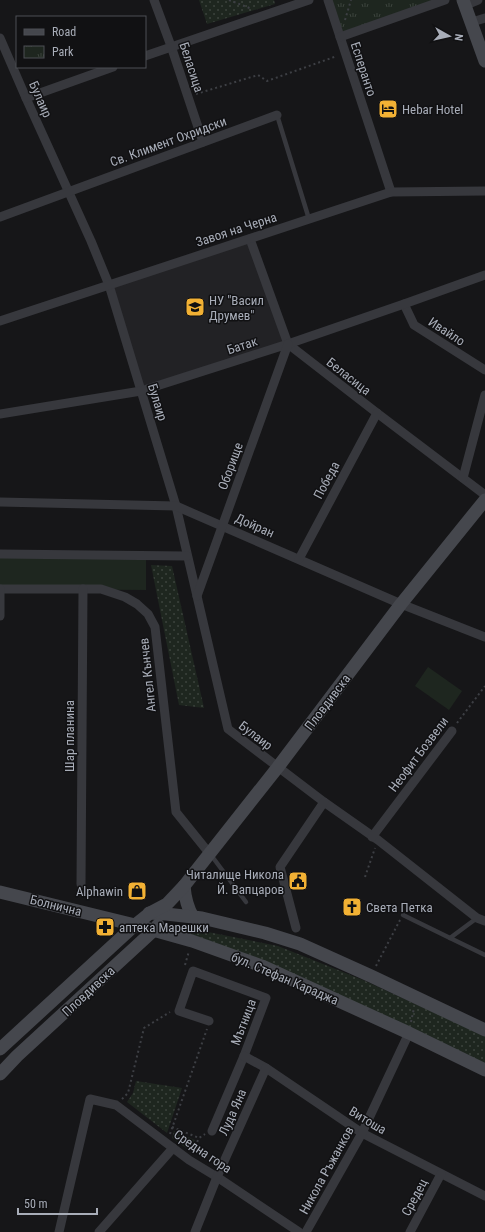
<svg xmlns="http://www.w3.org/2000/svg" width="485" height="1232" viewBox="0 0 485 1232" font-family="'Roboto Condensed',sans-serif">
<defs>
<pattern id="grass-dots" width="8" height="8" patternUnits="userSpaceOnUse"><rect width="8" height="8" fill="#1e261f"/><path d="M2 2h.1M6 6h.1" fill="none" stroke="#3c433d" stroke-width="1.8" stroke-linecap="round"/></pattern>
<pattern id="park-tufts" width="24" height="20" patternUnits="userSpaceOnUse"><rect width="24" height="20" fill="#1e261f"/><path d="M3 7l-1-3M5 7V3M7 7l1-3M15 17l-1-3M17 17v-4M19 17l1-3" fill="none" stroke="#3c433d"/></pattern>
</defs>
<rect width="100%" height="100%" fill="#161618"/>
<polygon fill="#222225" points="250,239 288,344 141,391 109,285"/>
<g fill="url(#grass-dots)">
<polygon points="199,0 274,0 275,4 207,24"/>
<polygon points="151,565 172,566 204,708 179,705"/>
<polygon points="177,929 208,932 278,946 363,980 485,1036 485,1065 271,965"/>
<polygon points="136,1081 182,1088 167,1133 127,1102 133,1093"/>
<polygon points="174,1131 195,1140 190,1151 172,1138"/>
</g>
<polygon fill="url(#park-tufts)" points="328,0 445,0 340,37"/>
<g fill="#1e261f">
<polygon points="0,554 146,556 146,590 0,589"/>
<polygon points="428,667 462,691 449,710 415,686"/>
</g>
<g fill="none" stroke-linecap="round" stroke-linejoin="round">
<g stroke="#3d3f44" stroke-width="2" stroke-dasharray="2 3" stroke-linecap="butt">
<polyline points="229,0 252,9"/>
<polyline points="345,20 351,0"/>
<polyline points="196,94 258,75 267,81 337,56"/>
<polyline points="457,723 485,686"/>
<polyline points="365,877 375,848"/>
<polyline points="185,965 189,951"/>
<polyline points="376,966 400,920"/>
<polyline points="411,1022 414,1008"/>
<polyline points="122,1099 128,1093 144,1028 170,1012"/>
<polyline points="172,1127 199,1138"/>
<polyline points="170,1134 207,1029"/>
<polyline points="193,1151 199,1138 205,1134"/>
</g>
<g stroke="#37383d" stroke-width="4.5">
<polyline points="277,115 309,219"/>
<polyline points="211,855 246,902"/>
<polyline points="403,915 450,938"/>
<polyline points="477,918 450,938 485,955"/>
</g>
<g stroke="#37383d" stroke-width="9">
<polyline points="154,0 171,46 203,142"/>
<polyline points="328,0 391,192"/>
<polyline points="466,5 478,0"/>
<polyline points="472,22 485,18"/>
<polyline points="340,37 445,0"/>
<polyline points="0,38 26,98 91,241 109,285 176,506 228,729 324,802 378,840 477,918 485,921"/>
<polyline points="145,56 309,0"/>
<polyline points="26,98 113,67"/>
<polyline points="0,217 277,115"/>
<polyline points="250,239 288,344 377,413 485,495"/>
<polyline points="404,304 414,325 485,370"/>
<polyline points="0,321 391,192 485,191"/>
<polyline points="0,414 141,391 288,344 404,304 485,275"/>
<polyline points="463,478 485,395"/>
<polyline points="0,502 176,506 401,604 485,637"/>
<polyline points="0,554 187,556"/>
<polyline points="299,559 377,413"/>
<polyline points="0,589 101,589 125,597 137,604 148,614 155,627 176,812 209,853"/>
<polyline points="197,596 288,344"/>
<polyline points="0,616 0,589"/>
<polyline points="372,837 452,731"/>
<polyline points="81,884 83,589"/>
<polyline points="296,928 280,867 324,802"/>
<polyline points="209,1021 179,1011 193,971 266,998 244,1056 212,1131"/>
<polyline points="244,1056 266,1068 362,1133 485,1196"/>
<polyline points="59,1232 90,1099 116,1105 189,1160 217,1177 299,1232"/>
<polyline points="99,1232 173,1148"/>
<polyline points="195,1232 217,1177 266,1068"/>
<polyline points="306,1232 362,1133 409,1033"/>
<polyline points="410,1232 441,1174"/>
</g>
<g stroke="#45474d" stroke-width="13">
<polyline points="463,0 485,61"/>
<path d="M184,886C185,898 187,907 193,917"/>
<polyline points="0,892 135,925 192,941 262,966 409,1033 485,1070"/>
<polyline points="149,913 166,914 202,918 265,933 300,944 371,976 485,1030"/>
<polyline points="0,1049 135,925 150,913 167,904 184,886 278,767 401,604 485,500"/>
<polyline points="0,1074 17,1056 154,930 158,925"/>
</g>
</g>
<defs>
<symbol id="hotel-square" viewBox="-11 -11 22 22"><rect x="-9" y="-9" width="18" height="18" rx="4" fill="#f2b134" stroke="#111113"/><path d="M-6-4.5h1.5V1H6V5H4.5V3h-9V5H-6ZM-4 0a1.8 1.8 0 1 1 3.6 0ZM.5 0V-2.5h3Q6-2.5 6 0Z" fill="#111"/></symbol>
<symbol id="school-square" viewBox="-11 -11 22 22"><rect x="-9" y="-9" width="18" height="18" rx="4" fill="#f2b134" stroke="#111113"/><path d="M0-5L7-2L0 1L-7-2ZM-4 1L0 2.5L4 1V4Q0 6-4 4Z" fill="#111"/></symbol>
<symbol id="civic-square" viewBox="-11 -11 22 22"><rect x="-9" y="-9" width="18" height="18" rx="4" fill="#f2b134" stroke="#111113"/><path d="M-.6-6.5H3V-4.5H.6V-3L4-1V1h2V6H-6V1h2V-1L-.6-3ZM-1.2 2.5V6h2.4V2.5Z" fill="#111"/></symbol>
<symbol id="shop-square" viewBox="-11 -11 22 22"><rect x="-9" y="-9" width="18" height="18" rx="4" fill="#f2b134" stroke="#111113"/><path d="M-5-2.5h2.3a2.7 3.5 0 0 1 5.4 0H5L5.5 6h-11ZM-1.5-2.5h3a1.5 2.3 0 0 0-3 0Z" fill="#111"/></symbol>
<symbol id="church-square" viewBox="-11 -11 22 22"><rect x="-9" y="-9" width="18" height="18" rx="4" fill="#f2b134" stroke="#111113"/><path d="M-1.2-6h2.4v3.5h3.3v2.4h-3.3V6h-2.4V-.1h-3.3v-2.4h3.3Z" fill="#111"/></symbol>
<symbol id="pharmacy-square" viewBox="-11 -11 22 22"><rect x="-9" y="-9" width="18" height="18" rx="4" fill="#f2b134" stroke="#111113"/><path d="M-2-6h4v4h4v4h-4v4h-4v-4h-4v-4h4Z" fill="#111"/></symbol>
</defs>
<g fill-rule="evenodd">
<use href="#hotel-square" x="377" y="98" width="22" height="22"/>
<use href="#school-square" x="184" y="296" width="22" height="22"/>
<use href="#civic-square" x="287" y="870" width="22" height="22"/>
<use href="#shop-square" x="126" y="880" width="22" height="22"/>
<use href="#church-square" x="341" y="896" width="22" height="22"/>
<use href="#pharmacy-square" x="94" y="916" width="22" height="22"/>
</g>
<g text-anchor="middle" stroke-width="3" stroke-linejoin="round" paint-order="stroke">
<g font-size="13" fill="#a8adb8" stroke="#111113">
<text transform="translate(192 67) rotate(72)" y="5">Беласица</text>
<text transform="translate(364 69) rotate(72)" y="5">Есперанто</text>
<text transform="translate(41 99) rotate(66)" y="5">Булаир</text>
<text transform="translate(168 141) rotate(-20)" y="5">Св. Климент Охридски</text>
<text transform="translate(236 229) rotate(-18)" y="5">Завоя на Черна</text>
<text transform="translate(447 331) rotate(33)" y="5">Ивайло</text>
<text transform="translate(242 345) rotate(-18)" y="5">Батак</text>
<text transform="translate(349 376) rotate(38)" y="5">Беласица</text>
<text transform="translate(158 402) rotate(73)" y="5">Булаир</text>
<text transform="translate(230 466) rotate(-70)" y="5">Оборище</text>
<text transform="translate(326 480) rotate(-62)" y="5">Победа</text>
<text transform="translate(255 525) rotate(24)" y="5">Дойран</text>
<text transform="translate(147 675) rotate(-96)" y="5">Ангел Кънчев</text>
<text transform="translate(327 702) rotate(-53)" y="5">Пловдивска</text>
<text transform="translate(256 735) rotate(37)" y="5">Булаир</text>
<text transform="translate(69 736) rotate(-90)" y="5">Шар планина</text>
<text transform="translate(418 754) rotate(-53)" y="5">Неофит Бозвели</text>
<text transform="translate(56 905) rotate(14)" y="5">Болнична</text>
<text transform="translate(285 978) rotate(23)" y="5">бул. Стефан Караджа</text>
<text transform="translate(88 991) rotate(-43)" y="5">Пловдивска</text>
<text transform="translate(243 1022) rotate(-69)" y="5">Мътница</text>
<text transform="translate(232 1112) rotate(-66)" y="5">Луда Яна</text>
<text transform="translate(368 1120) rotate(31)" y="5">Витоша</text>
<text transform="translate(203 1151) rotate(34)" y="5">Средна гора</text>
<text transform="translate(326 1170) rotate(-61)" y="5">Никола Ръжанков</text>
<text transform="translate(414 1197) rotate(-62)" y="5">Средец</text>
</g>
<g font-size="13" fill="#a8adb8" stroke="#111113" text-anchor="start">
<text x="402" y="114">Hebar Hotel</text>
<text x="209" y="305">НУ "Васил<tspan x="209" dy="15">Друмев"</tspan></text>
<text x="284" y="879" text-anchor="end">Читалище Никола<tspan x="284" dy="15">Й. Вапцаров</tspan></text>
<text x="123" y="896" text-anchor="end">Alphawin</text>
<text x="366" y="912">Света Петка</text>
<text x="119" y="932">аптека Марешки</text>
</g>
</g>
<rect x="16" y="16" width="130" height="52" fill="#111113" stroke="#4d4f55"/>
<rect x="24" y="29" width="20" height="6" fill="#45474d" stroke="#4d4f55"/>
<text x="52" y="36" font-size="12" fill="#a8adb8">Road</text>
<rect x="24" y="46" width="20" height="12" fill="url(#park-tufts)" stroke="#4d4f55"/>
<text x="52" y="56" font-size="12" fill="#a8adb8">Park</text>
<g transform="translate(449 36) rotate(98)" stroke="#111113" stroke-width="3" paint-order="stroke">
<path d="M0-3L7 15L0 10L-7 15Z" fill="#a8adb8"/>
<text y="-6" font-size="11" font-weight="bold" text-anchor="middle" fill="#a8adb8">N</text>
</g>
<path d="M18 1208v6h79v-6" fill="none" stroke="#a8adb8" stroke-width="2"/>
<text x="24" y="1208" font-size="12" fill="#a8adb8" stroke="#111113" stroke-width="3" paint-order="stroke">50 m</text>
</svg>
